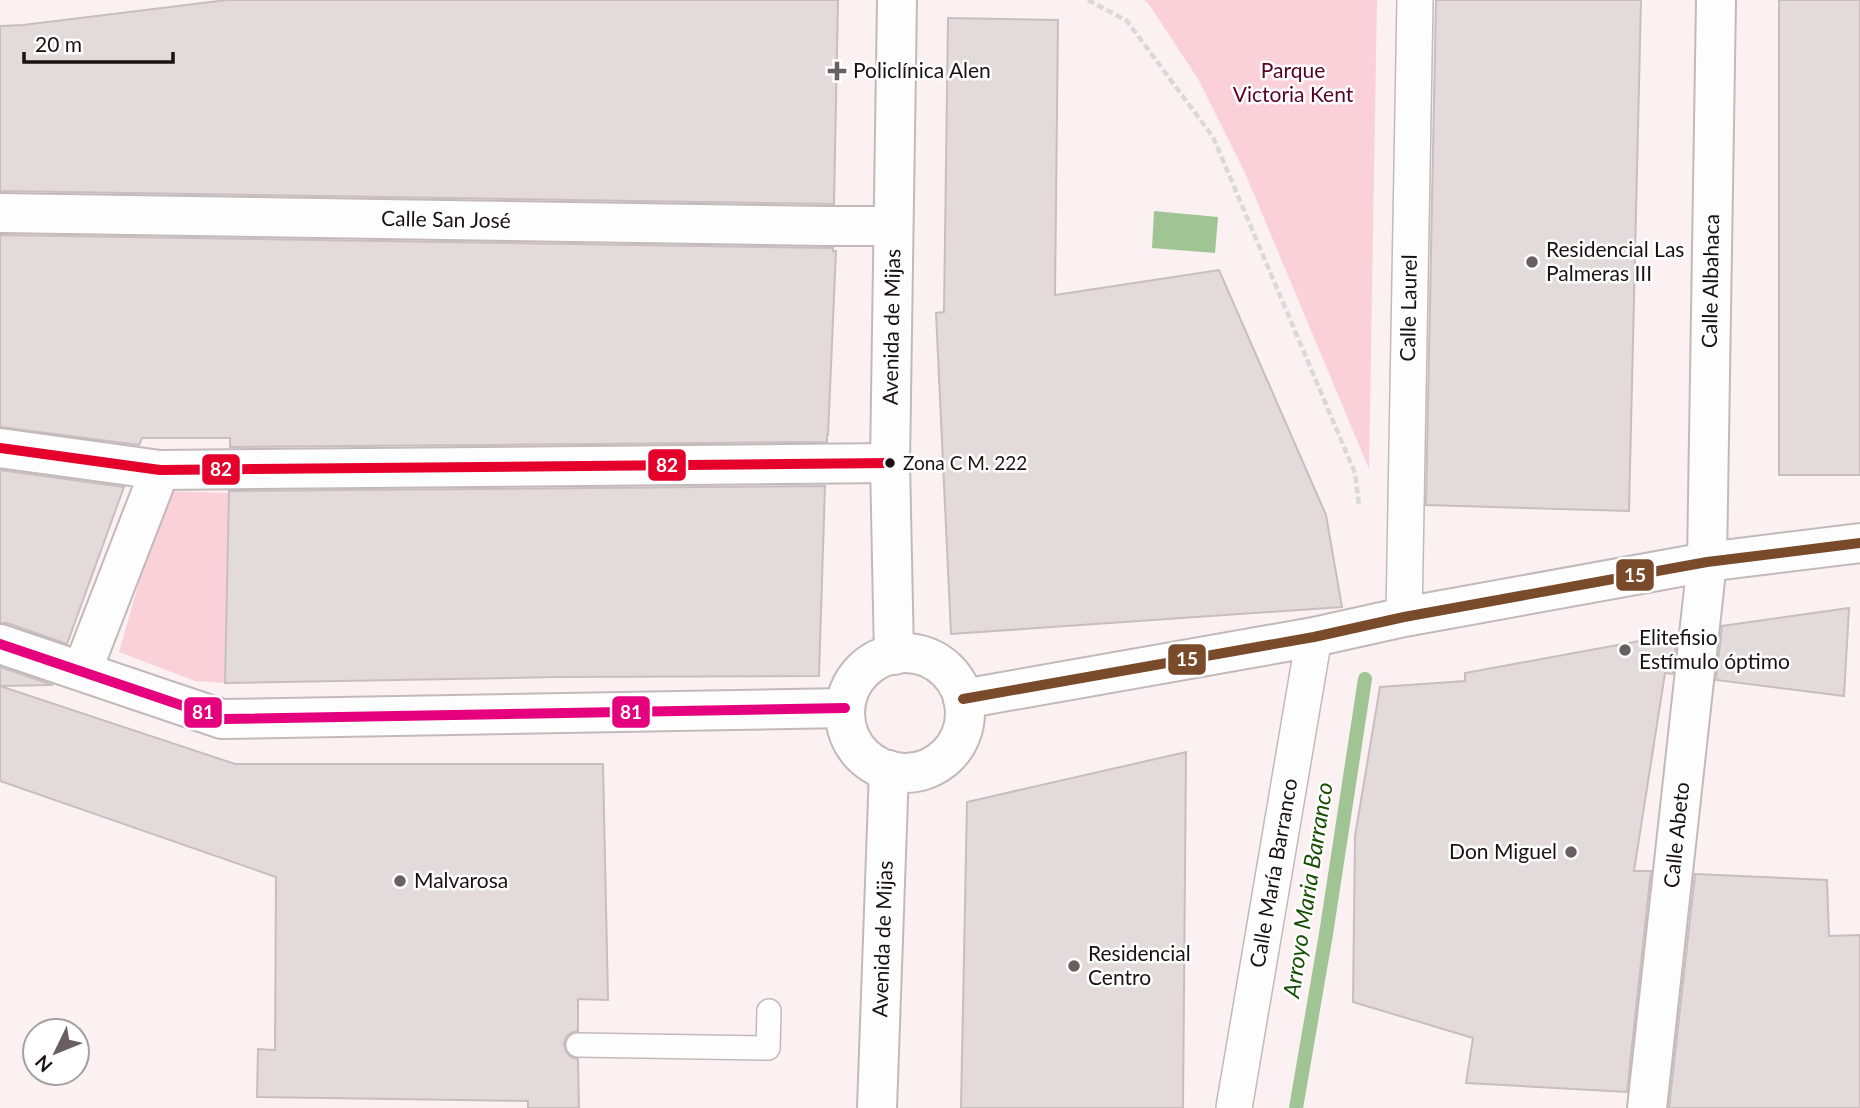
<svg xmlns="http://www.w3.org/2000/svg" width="1860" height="1108" viewBox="0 0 1860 1108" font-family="Lato,sans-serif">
<rect width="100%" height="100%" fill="#fbf1f3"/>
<g fill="#fbd1d9">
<polygon points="1144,0 1377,0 1369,469 1245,173 1198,79 1148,3"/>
<polygon points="165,491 229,493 225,683 195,681 119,652"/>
</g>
<polygon fill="#a0c494" points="1154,211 1218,217 1215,253 1152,248"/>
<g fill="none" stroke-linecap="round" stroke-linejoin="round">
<polyline stroke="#a0c494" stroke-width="14" points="1296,1108 1326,934 1365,679"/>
</g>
<g fill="#e3dadb" stroke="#c8bec0" stroke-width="2">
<polygon points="227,0 838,0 834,204 0,191 0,26 23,25"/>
<polygon points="1436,0 1641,0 1629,511 1426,505"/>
<rect x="1779" y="0" width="81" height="475"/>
<polygon points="948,18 1058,20 1055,295 1219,270 1326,515 1342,607 951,634 936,313 944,312"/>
<polygon points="0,235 833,248 833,251 836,251 828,435 827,435 827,442 230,447 230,438 142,438 139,445 0,427"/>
<polygon points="0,470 124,487 67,644 7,623 0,623"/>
<polygon points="825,486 819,676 559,677 225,683 229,491"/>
<polygon points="1849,608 1844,696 1716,680 1722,626"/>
<polygon points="1677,634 1673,674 1665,673 1634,871 1651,871 1627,1092 1466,1083 1473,1038 1353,1002 1355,836 1380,687 1465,681 1465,673"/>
<polygon points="0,667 53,685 0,686 235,764 603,764 608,1000 578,999 578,1031 571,1033 566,1037 564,1044 566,1052 571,1057 578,1059 579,1108 528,1108 528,1101 257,1097 258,1049 275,1050 276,877 0,781"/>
<polygon points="1186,752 1183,1108 961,1108 967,802"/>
<polygon points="1695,874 1827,880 1829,936 1860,935 1860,1108 1669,1108"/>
</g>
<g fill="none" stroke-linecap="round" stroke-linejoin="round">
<defs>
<polyline id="service" points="578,1045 768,1048 769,1011"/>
<g id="pedestrian">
<polyline points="1404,617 1415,0"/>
<polyline points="1234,1108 1314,637"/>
</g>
<g id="minor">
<polyline points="0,213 826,226 893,226"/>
<polyline points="0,448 160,470 890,463"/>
<polyline points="0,644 222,719 845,708"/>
<circle cx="905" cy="713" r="60"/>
<polyline points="894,655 890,463 897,0"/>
<polyline points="82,671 160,470"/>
<polyline points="963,699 1314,637 1404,617 1707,562 1860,543"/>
<polyline points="877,1108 889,770"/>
<polyline points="1647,1108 1707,562 1716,0"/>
</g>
</defs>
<use href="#service" stroke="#c3b9bb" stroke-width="26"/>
<use href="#pedestrian" stroke="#c3b9bb" stroke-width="38"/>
<use href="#minor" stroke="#c3b9bb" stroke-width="42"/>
<polyline stroke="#dad8d8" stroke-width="4.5" stroke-dasharray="7 3.5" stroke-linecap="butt" points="1088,0 1127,21 1213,137 1355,473 1359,505"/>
<use href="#service" stroke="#fefdfd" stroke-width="23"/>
<use href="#pedestrian" stroke="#fefdfd" stroke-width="35"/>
<use href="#minor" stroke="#fefdfd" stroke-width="38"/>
<defs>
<polyline id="bus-1" points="0,448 160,470 890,463"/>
<polyline id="bus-2" points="0,644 222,719 845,708"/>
<polyline id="bus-3" points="963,699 1314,637 1404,617 1707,562 1860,543"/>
</defs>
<use href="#bus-1" stroke="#fff" stroke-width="16"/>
<use href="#bus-2" stroke="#fff" stroke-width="16"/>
<use href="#bus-3" stroke="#fff" stroke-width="16"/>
<use href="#bus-1" stroke="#e4002b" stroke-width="10"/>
<use href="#bus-2" stroke="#e5007d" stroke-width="10"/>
<use href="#bus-3" stroke="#7a4b2a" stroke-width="10"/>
</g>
<g fill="#695f61" stroke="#fff" stroke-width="2.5">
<path d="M833.5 60.5h7v7h7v7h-7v7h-7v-7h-7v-7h7z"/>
<circle cx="1532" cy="262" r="7"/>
<circle cx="1625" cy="650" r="7"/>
<circle cx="1571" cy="852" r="7"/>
<circle cx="400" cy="881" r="7"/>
<circle cx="1074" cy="966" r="7"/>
</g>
<circle fill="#1a1113" stroke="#fff" stroke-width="2.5" cx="890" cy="463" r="6"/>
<g text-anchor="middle" stroke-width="5" stroke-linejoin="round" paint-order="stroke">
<g font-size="19" fill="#1a1113" stroke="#fff" text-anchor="start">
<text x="903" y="470">Zona C M. 222</text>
</g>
<g font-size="21" fill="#1a1113" stroke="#fff" text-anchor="start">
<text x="853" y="78">Policlínica Alen</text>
<text x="1546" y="257">Residencial Las<tspan x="1546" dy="24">Palmeras III</tspan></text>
<text x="1639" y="645">Elitefisio<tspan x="1639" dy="24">Estímulo óptimo</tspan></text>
<text x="1557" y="859" text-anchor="end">Don Miguel</text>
<text x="414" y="888">Malvarosa</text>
<text x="1088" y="961">Residencial<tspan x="1088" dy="24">Centro</tspan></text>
</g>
<g font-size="21" fill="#570224" stroke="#fff">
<text x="1293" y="78">Parque<tspan x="1293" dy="24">Victoria Kent</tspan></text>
</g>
<g font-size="21" fill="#1a1113" stroke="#fff">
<text transform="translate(446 220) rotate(1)" y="7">Calle San José</text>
<text transform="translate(1711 281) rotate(-89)" y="7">Calle Albahaca</text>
<text transform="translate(1409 308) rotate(-89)" y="7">Calle Laurel</text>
<text transform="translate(892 327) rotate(-89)" y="7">Avenida de Mijas</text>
<text transform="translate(1677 835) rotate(-84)" y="7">Calle Abeto</text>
<text transform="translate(1274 873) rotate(-80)" y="7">Calle María Barranco</text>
<text transform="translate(883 939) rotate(-88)" y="7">Avenida de Mijas</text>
</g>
<g font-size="23" font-style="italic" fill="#174e03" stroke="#fff">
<text transform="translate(1308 890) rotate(-81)" y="8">Arroyo Maria Barranco</text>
</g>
</g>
<g stroke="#fff" stroke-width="2.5">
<rect x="647" y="448" width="40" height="34" rx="7" fill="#e4002b"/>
<rect x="201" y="453" width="40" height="33" rx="7" fill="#e4002b"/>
<rect x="1615" y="558" width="40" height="34" rx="7" fill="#7a4b2a"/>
<rect x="1167" y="643" width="40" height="33" rx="7" fill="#7a4b2a"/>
<rect x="611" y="695" width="40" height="34" rx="7" fill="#e5007d"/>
<rect x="183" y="696" width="40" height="33" rx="7" fill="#e5007d"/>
</g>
<g font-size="19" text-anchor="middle" font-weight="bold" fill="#fff">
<text x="667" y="472">82</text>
<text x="221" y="476">82</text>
<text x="1635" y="582">15</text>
<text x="1187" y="666">15</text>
<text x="631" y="719">81</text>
<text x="203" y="719">81</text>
</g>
<g transform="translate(56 1052) rotate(227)"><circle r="33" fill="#ffffff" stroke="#a3a0a1" stroke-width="2"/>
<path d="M0-5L12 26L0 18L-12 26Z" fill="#695f61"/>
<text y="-10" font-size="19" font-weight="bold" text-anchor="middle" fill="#1a1113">N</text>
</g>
<path d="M24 52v10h149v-10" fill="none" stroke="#1a1113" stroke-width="3.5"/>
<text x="35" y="52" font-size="21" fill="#1a1113" stroke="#ffffff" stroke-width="5" paint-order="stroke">20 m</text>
</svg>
